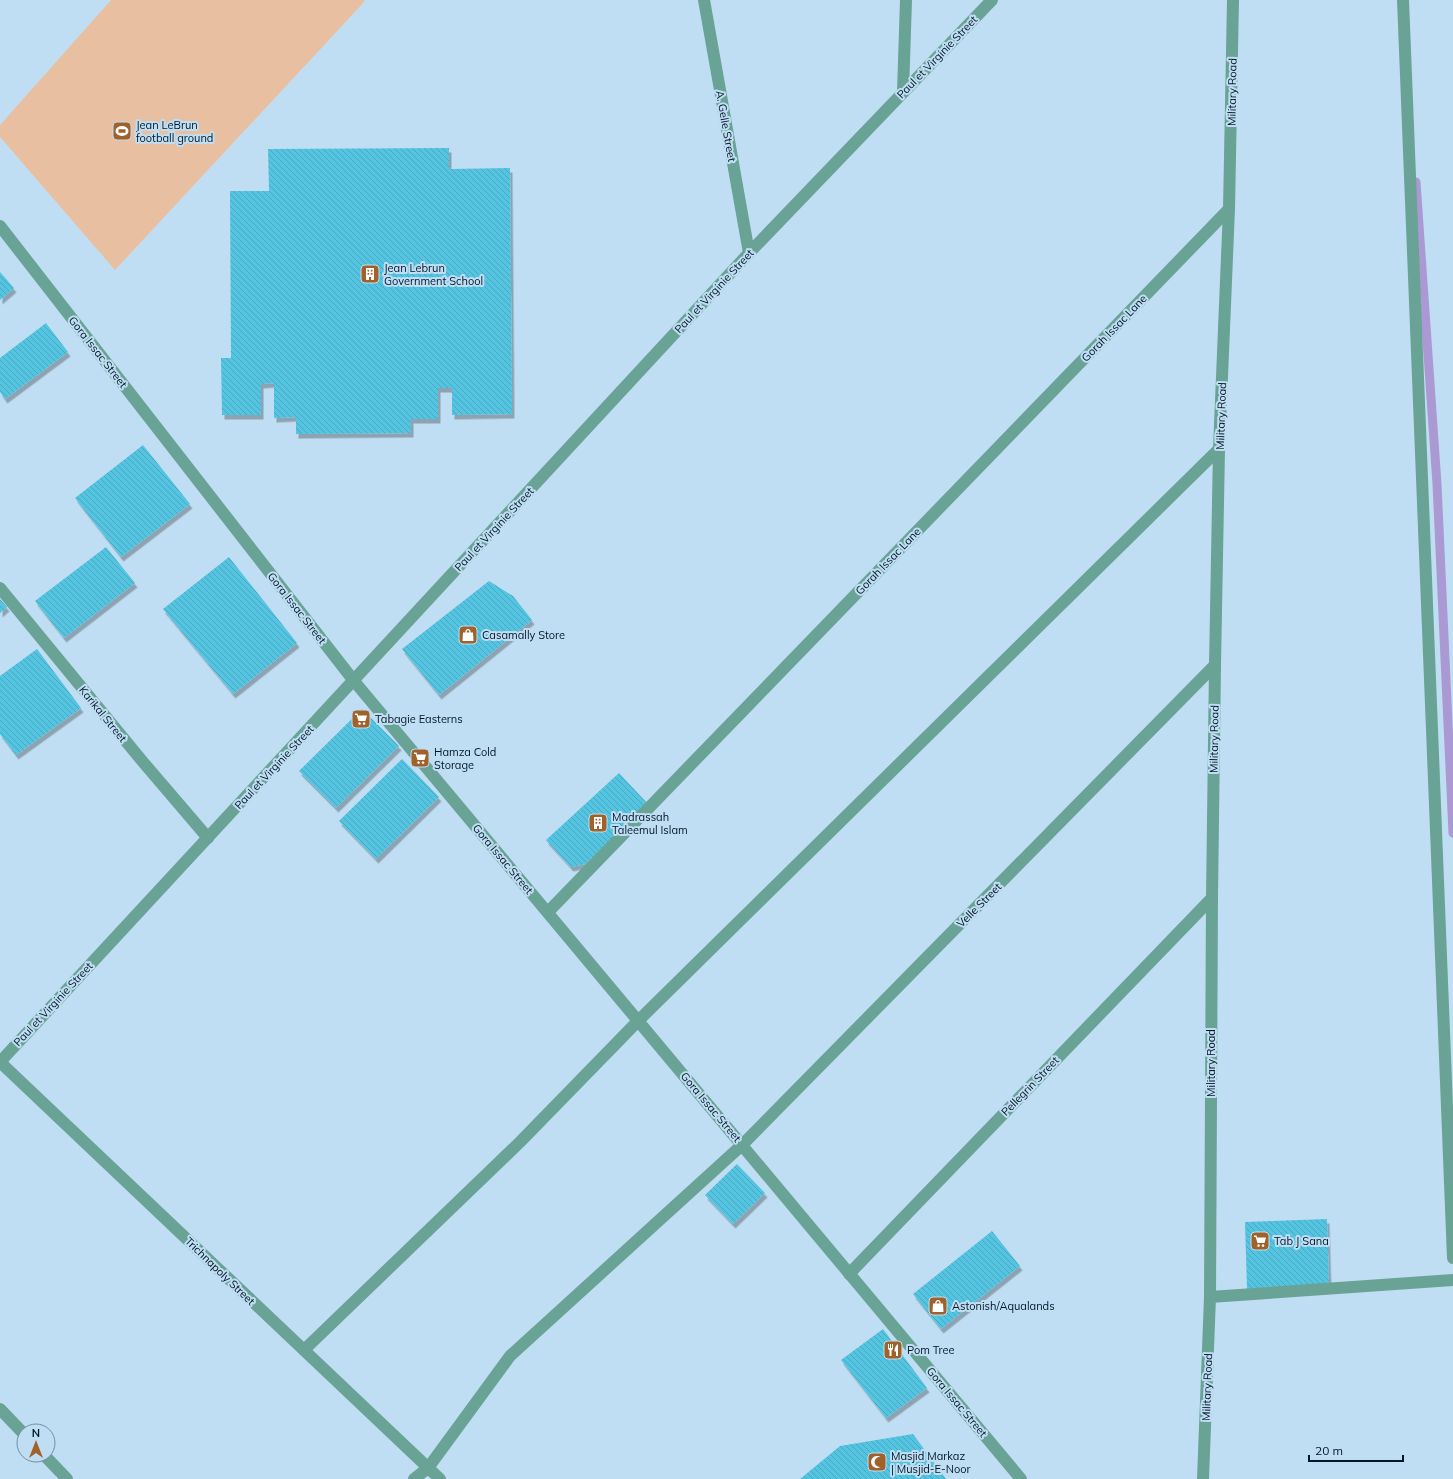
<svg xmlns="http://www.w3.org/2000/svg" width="1453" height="1479" viewBox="0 0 1453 1479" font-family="Mulish,sans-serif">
<defs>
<pattern id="building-back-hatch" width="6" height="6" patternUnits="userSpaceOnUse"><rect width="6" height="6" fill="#54c4e1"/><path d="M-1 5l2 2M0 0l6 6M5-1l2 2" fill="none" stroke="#47a8c1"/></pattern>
<filter id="shadow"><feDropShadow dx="2.5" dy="4.5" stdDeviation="0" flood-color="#0004"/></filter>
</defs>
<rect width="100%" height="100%" fill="#c0def3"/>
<polygon fill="#e9bfa1" points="111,0 363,0 365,1 115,270 0,137 0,125"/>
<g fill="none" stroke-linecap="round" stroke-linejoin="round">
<polyline stroke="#ab99d3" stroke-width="9" points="1416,182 1437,484 1453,833"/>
</g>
<g fill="url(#building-back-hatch)" filter="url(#shadow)">
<polygon points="449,148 449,169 510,168 512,414 452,415 452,388 438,388 438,419 411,419 411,433 296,434 296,417 274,418 274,383 261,384 261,415 222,415 221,358 231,358 230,191 269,191 268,149"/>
<polygon points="0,272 14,288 0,300"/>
<polygon points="46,323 68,352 5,399 0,392 0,358"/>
<polygon points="143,445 190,504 121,557 75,498"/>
<polygon points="106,547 135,583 64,638 35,601"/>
<polygon points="229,557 297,643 233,694 163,609"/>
<polygon points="489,581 513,596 532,620 439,695 402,649"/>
<polygon points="0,599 7,607 0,613"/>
<polygon points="37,649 81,708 16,755 0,734 0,676"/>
<polygon points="362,709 399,746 336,808 299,771"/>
<polygon points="402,759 439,797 376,859 339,821"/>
<polygon points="619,773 649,805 585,864 571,867 546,840"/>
<polygon points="737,1164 765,1193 733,1224 705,1195"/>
<polygon points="1327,1219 1329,1286 1247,1289 1245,1222"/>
<polygon points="992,1231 1020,1266 941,1329 913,1294"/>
<polygon points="883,1329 927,1388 886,1418 841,1360"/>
<polygon points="913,1434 946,1479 800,1479 840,1446"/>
</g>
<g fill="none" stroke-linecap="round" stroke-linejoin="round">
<g stroke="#68a395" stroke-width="12">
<polyline points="704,0 749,253"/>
<polyline points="1403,0 1453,1258"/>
<polyline points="903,92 906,0"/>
<polyline points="0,226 354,681 1021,1479"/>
<polyline points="0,588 143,762 208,838"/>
<polyline points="548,912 1229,209"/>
<polyline points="849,1274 1212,898"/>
<polyline points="1210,1297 1453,1280"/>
<polyline points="304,1350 520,1142 638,1021 1219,449"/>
<polyline points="0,1409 24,1434"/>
<polyline points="44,1455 67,1479"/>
<polyline points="414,1479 428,1468 510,1356 742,1145 1215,665"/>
<polyline points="440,1479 0,1062 749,253 992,0"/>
<polyline points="1203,1479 1210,1297 1212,898 1215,665 1219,449 1229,209 1233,0"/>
</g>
</g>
<defs>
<symbol id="stadium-square" viewBox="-11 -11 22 22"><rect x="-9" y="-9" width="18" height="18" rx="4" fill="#a0612a" stroke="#c0def3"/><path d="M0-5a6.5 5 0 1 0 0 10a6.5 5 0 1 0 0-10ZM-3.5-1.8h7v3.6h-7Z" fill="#fff"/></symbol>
<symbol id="building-square" viewBox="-11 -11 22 22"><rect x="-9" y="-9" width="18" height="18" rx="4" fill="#a0612a" stroke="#c0def3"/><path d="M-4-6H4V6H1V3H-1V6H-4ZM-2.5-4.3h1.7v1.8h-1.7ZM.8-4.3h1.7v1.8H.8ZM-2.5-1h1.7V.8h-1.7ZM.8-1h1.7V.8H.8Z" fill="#fff"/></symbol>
<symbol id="shop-square" viewBox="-11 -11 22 22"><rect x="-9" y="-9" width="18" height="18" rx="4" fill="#a0612a" stroke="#c0def3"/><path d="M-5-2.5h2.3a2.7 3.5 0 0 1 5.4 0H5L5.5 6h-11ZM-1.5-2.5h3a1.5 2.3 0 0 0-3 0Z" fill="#fff"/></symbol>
<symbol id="supermarket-square" viewBox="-11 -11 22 22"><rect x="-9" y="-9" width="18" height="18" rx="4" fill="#a0612a" stroke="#c0def3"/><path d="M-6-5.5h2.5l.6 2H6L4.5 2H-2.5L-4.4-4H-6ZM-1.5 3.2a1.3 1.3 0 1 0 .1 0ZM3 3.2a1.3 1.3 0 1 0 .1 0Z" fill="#fff"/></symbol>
<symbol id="restaurant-square" viewBox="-11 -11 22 22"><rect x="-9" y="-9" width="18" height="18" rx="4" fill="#a0612a" stroke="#c0def3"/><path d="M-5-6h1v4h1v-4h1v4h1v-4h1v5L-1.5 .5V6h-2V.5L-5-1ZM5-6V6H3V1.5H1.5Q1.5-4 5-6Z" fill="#fff"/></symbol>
<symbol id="mosque-square" viewBox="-11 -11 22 22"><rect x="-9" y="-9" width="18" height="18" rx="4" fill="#a0612a" stroke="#c0def3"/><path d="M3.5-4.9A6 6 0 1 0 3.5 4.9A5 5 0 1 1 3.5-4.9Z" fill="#fff"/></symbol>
</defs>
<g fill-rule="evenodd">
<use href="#stadium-square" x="111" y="120" width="22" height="22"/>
<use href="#building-square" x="359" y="263" width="22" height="22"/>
<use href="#shop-square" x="457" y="624" width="22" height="22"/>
<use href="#supermarket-square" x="350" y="708" width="22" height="22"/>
<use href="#supermarket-square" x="409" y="747" width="22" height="22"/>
<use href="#building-square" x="587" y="812" width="22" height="22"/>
<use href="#supermarket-square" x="1249" y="1230" width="22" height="22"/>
<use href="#shop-square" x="927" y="1295" width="22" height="22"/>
<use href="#restaurant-square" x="882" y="1339" width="22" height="22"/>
<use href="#mosque-square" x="866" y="1451" width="22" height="22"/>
</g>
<g text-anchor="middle" stroke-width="4" stroke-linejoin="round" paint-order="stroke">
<g font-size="11" fill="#001726" stroke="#c0def3">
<text transform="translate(937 57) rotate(-46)" y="4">Paul et Virginie Street</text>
<text transform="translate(1232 92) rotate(-89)" y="4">Military Road</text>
<text transform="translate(726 126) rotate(80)" y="4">A. Gelle Street</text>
<text transform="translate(714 291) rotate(-47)" y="4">Paul et Virginie Street</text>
<text transform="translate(1114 328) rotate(-46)" y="4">Gorah Issac Lane</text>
<text transform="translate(98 352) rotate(52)" y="4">Gora Issac Street</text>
<text transform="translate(1221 416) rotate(-88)" y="4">Military Road</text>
<text transform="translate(494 529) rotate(-47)" y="4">Paul et Virginie Street</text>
<text transform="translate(888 561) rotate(-46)" y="4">Gorah Issac Lane</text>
<text transform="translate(297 608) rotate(52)" y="4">Gora Issac Street</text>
<text transform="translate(103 714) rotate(51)" y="4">Karikal Street</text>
<text transform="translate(1214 739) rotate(-89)" y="4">Military Road</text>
<text transform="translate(274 767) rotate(-47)" y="4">Paul et Virginie Street</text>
<text transform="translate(503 859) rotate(50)" y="4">Gora Issac Street</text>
<text transform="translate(979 905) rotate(-45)" y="4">Velle Street</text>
<text transform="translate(53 1004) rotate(-47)" y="4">Paul et Virginie Street</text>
<text transform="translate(1211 1063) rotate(-90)" y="4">Military Road</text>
<text transform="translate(1030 1086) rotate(-46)" y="4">Pellegrin Street</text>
<text transform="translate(711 1107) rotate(50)" y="4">Gora Issac Street</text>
<text transform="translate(220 1271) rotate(44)" y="4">Trichnapoly Street</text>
<text transform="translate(1207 1387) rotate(-88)" y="4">Military Road</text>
<text transform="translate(957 1402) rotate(50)" y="4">Gora Issac Street</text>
</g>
<g font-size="11" fill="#001726" stroke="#c0def3" text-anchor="start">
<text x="136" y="129">Jean LeBrun<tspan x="136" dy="13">football ground</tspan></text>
<text x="384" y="272">Jean Lebrun<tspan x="384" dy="13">Government School</tspan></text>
<text x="482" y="639">Casamally Store</text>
<text x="375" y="723">Tabagie Easterns</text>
<text x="434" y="756">Hamza Cold<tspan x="434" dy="13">Storage</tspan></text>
<text x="612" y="821">Madrassah<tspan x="612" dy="13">Taleemul Islam</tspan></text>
<text x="1274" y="1245">Tab J Sana</text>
<text x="952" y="1310">Astonish/Aqualands</text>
<text x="907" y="1354">Pom Tree</text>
<text x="891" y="1460">Masjid Markaz<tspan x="891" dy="13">| Musjid-E-Noor</tspan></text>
</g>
</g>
<g transform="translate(36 1443)"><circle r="19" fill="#c0def3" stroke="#738ea1"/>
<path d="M0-3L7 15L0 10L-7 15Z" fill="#a0612a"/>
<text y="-6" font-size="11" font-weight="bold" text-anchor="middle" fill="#001726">N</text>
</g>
<path d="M1309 1455v6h94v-6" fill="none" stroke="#001726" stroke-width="2"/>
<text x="1315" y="1455" font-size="12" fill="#001726" stroke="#c0def3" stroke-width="3" paint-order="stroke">20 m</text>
</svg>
